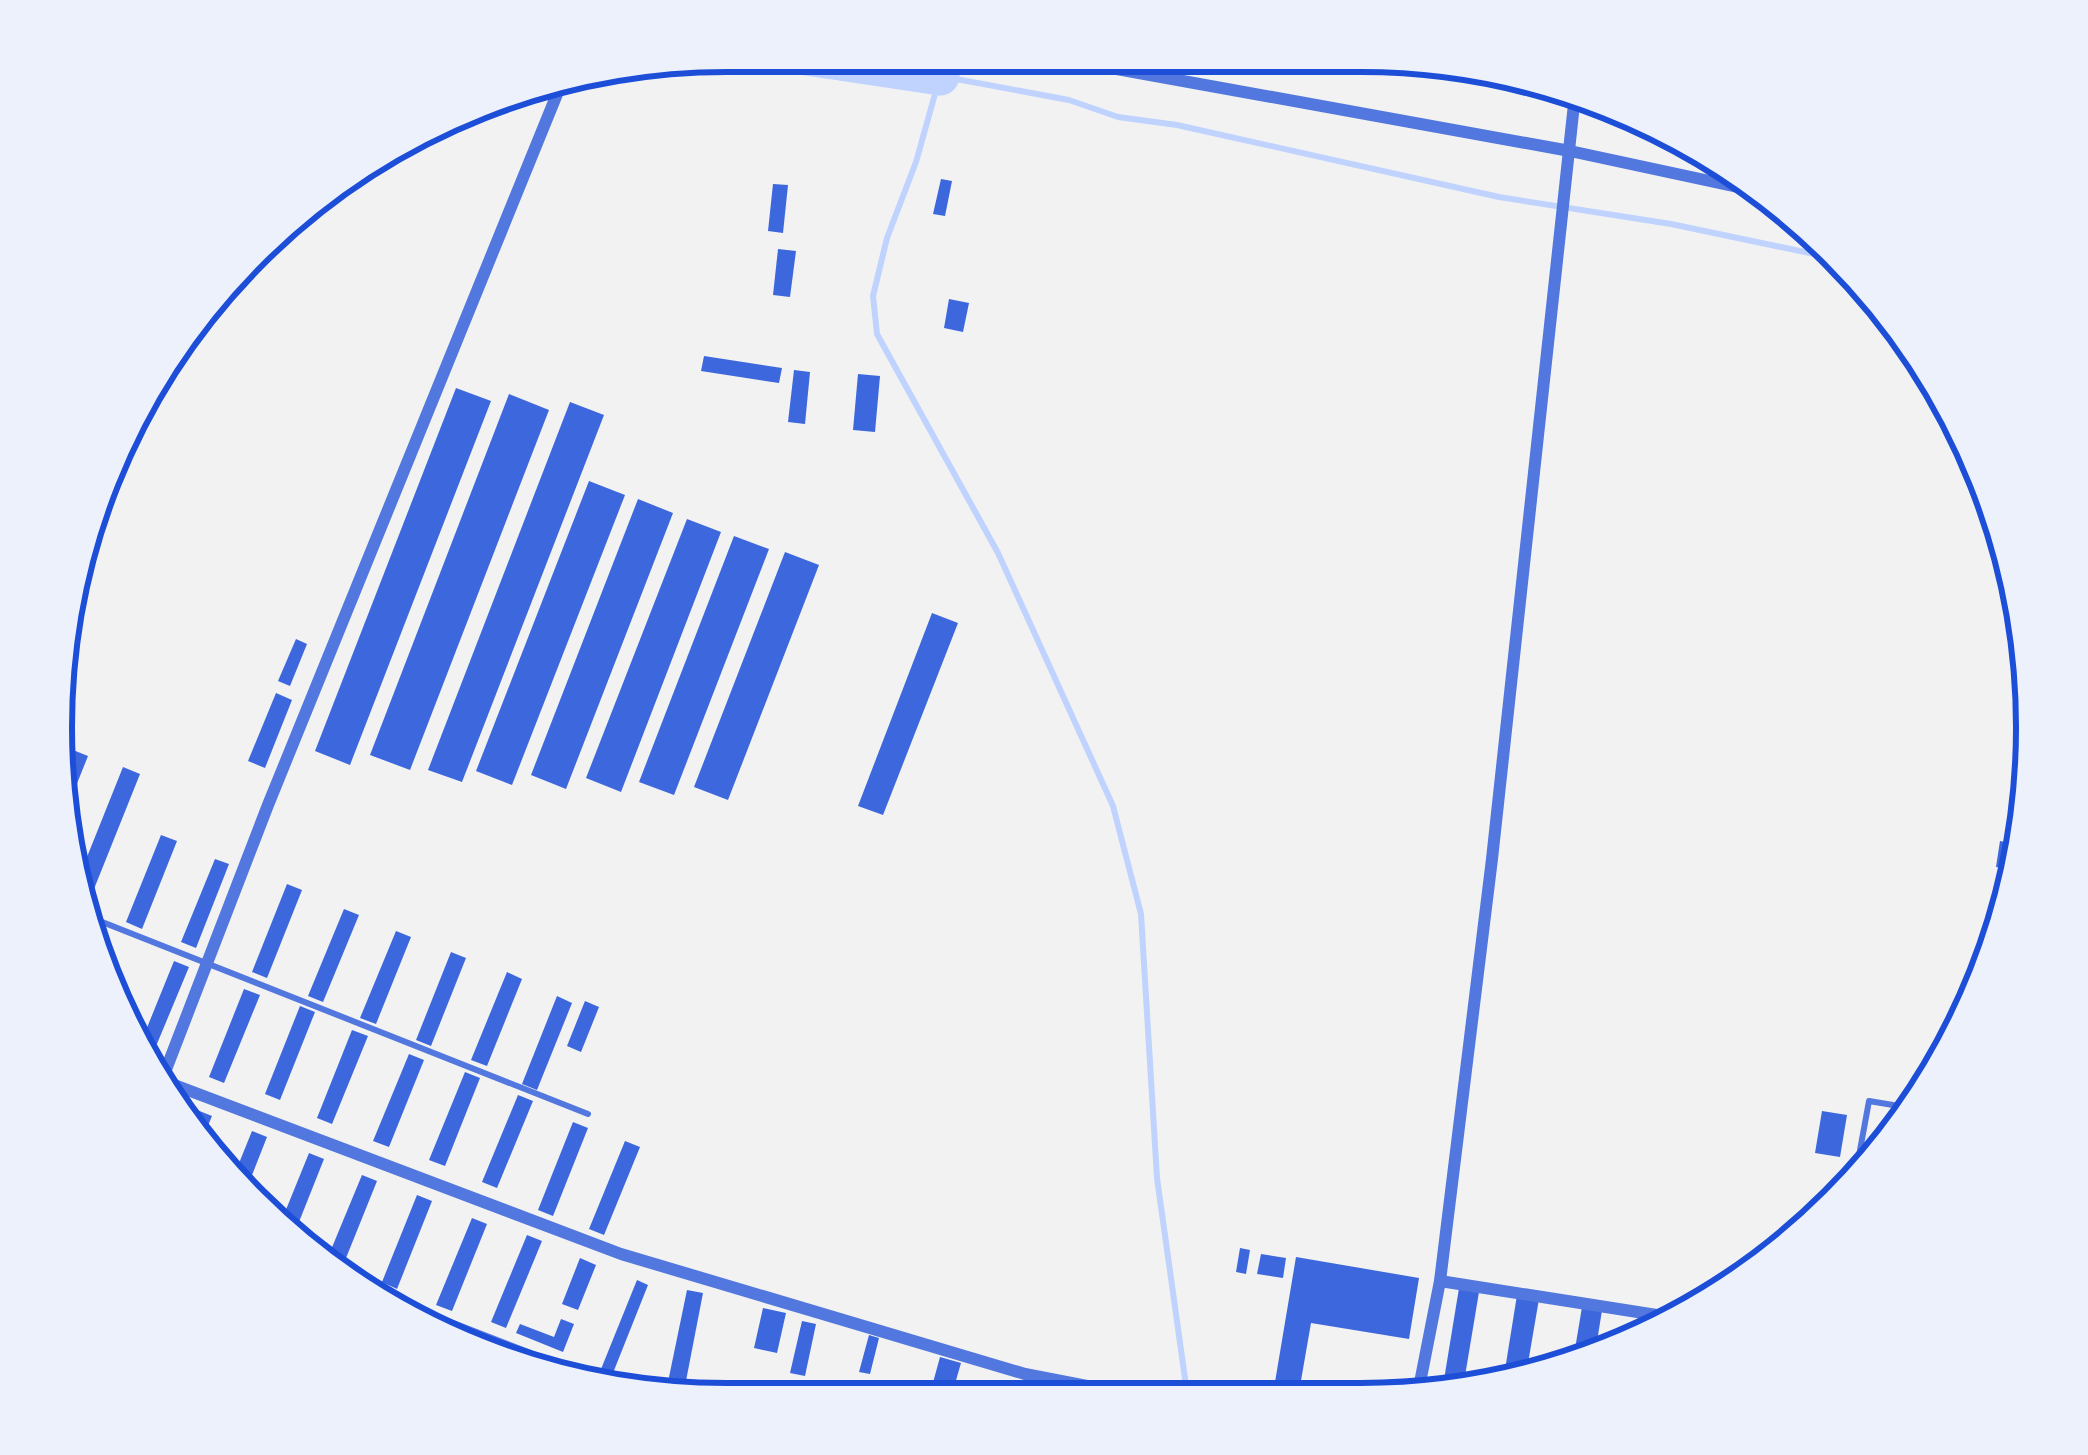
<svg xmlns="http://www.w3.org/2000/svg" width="2088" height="1455" viewBox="0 0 2088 1455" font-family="Ubuntu,sans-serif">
<rect width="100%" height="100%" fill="#f2f2f2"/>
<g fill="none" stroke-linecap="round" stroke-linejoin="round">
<polyline stroke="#bfd3fe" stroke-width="6" points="1188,1400 1157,1178 1141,914 1113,806 998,553 877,334 873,296 887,238 916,162 940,76 1069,100 1118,117 1177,125 1499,197 1671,224 1843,260"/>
<polyline stroke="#bfd3fe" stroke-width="39" points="780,52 940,76"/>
</g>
<g fill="#3d67dc">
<polygon points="941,179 952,181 945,216 933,214"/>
<polygon points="773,184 788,185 783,233 768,231"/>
<polygon points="778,249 796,251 790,297 773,295"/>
<polygon points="949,299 969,303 963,332 944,328"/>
<polygon points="704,356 782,368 779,383 701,371"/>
<polygon points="794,370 810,372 805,424 788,422"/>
<polygon points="858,374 880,376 875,432 853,430"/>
<polygon points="456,388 491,401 350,765 315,751"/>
<polygon points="509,394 549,410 410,770 370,755"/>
<polygon points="570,402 604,415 462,782 428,770"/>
<polygon points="589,481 625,495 512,785 476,771"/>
<polygon points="638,499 673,513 566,789 531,775"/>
<polygon points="687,519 721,532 621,792 586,778"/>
<polygon points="734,536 769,549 674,795 639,782"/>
<polygon points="785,552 819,565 728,800 694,787"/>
<polygon points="932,613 958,623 883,815 858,806"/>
<polygon points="296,639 307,644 290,686 278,681"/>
<polygon points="276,693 292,700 265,768 248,761"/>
<polygon points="68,748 88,756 60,826 57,775"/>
<polygon points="123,767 140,774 88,904 83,902 77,882"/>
<polygon points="161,835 177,841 142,929 126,922"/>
<polygon points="2000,841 2016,844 2009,869 1996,867"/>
<polygon points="215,859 229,864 196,948 181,942"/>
<polygon points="287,884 302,890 267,978 252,972"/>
<polygon points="344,909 359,915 323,1002 308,996"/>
<polygon points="396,931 411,937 376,1024 360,1018"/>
<polygon points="451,952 466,958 431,1046 416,1040"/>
<polygon points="174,961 189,967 154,1051 140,1045"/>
<polygon points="507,972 522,979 487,1066 471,1060"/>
<polygon points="244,989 260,995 224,1083 209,1077"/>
<polygon points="557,996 572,1003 537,1090 522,1084"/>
<polygon points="585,1001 599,1007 581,1052 567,1046"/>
<polygon points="300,1006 315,1012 280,1100 265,1094"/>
<polygon points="352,1030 368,1036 332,1124 317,1118"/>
<polygon points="409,1054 424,1060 389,1147 373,1141"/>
<polygon points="465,1072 480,1078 445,1166 429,1160"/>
<polygon points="518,1095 533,1101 497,1188 482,1182"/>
<polygon points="197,1110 212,1116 200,1145 189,1129"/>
<polygon points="1822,1111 1847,1115 1840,1157 1815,1153"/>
<polygon points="573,1122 588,1128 553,1216 538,1210"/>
<polygon points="252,1131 267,1137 245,1193 231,1183"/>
<polygon points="625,1141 640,1147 604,1235 589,1229"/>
<polygon points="309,1153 324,1159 295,1232 281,1222"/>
<polygon points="362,1175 377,1181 342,1268 328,1257"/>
<polygon points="417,1195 432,1201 397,1289 382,1282"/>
<polygon points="1806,1210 1824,1213 1801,1240"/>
<polygon points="472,1218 487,1224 452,1311 436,1305"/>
<polygon points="527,1235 542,1241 506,1328 491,1322"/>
<polygon points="1240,1248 1250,1250 1246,1274 1236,1272"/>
<polygon points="1261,1254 1286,1258 1283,1278 1257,1274"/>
<polygon points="1296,1257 1419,1278 1409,1339 1311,1323 1299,1392 1274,1388"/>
<polygon points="580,1258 596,1265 578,1310 562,1304"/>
<polygon points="637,1280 648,1285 609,1383 597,1379"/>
<polygon points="1460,1282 1480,1286 1462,1394 1441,1398"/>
<polygon points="1518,1289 1540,1293 1526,1375 1503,1382"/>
<polygon points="687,1290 703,1293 685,1386 668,1382"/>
<polygon points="1583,1301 1603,1304 1595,1354 1573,1361"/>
<polygon points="763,1308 786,1313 777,1353 754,1348"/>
<polygon points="561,1319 574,1324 563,1352 516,1333 520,1324 554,1337"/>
<polygon points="802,1321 816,1324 805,1376 790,1373"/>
<polygon points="869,1335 879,1338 870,1374 859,1372"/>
<polygon points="940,1357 961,1363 950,1401 928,1401"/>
<polygon points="871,1385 886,1389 883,1401 866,1402"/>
</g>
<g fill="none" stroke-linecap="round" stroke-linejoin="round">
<g stroke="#5277de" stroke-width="6">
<polyline points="87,916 588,1114"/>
<polyline points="1856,1172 1869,1101 1905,1107"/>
<polyline points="373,1292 564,1366"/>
</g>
<g stroke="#5277de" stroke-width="12">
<polyline points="1045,56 1570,151 1761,192"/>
<polyline points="156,1078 621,1254 1025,1374 1159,1400"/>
<polyline points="160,1085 268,805 566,72"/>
<polyline points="1440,1281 1492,859 1575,95"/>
<polyline points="1417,1398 1440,1281 1682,1319"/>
</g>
</g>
<path d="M0 0H2088V1455H0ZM727 72H1361A655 655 0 0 1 2016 727V728A655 655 0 0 1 1361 1383H727A655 655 0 0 1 72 728V727A655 655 0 0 1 727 72Z" fill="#edf1fc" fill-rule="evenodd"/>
<path fill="none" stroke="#1d4ed8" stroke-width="6" d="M727 72H1361A655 655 0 0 1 2016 727V728A655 655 0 0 1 1361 1383H727A655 655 0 0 1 72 728V727A655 655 0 0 1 727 72Z"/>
</svg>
